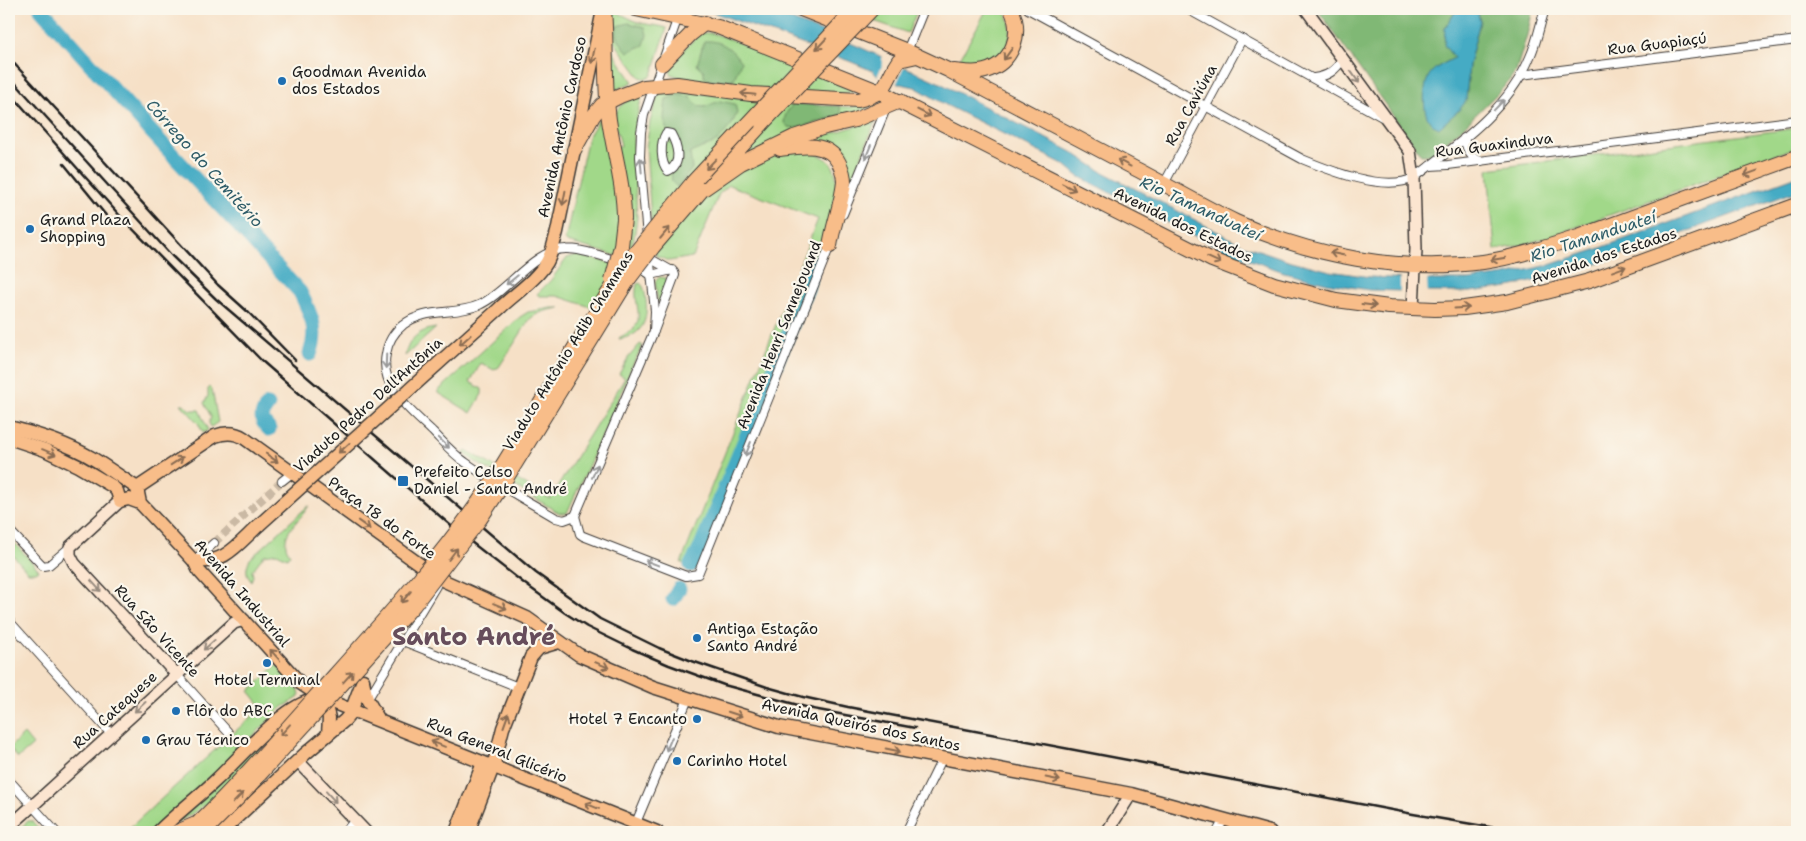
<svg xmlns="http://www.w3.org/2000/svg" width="1806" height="841" viewBox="0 0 1806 841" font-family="'Shantell Sans',sans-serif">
<rect width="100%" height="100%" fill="#fbf7ec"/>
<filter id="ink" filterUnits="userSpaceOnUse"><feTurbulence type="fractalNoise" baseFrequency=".02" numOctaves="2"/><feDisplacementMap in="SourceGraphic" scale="10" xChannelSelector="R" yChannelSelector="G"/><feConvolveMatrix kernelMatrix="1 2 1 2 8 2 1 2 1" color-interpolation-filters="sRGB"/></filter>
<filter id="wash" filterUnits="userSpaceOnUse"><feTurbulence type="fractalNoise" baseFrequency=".0096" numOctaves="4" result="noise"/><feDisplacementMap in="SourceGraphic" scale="20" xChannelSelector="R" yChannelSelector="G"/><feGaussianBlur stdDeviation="1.12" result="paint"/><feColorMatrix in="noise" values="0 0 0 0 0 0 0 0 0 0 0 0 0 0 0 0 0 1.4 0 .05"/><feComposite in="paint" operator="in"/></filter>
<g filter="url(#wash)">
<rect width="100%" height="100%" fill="#f6e0c6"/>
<g fill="#a1d889" stroke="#5e7a52">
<polygon points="840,9 918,9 908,33"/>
<path d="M987,9H1004L1005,10C1007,15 1010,21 1010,25C1014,57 984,72 957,64Z"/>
<path d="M610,11C618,11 629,19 638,22C647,25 658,25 667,28L652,75C649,79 645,79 640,77L613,40L612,37Z"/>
<path d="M701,33H712L730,39L852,89L854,92C835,98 688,83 671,74C667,61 692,42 701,33Z"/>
<polygon points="611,49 633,82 613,91"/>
<path d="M666,89L794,104L851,107L869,104V107L857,113L808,126L813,139L876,120L843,203L841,157L813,153C822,156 830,159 834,169C843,190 822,250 816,273L697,563L692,566L681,563L818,219L729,185L719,194L693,257L669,261L656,256L652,235L646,147L650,122L658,93Z"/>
<path d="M642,95L633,136L637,218L634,238L628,257L625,258L567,242L565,240L588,137L602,114L607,148L621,146C620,139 617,132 615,126C611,107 628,99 642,95Z"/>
<polygon points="1797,128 1797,147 1549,237 1522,245 1495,250 1488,169"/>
<polygon points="577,255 627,266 597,309 557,296 539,296 537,294 551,280 567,258"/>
<polygon points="660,277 666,278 668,283 658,304 655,281"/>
<path d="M640,283C645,287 645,294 646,301C648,321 642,336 619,339L620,337C652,324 631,306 637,284Z"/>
<path d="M551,308H560C550,310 539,311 530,319L499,367L494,370L481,363L470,382L482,389V394L471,413L437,392L520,317L528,312Z"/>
<path d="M436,328L405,356C408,339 419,330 436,328Z"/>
<polygon points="640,344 642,345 642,347 633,364 609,421 567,513 559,513 474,461 464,453 466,450 550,499 625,378 619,374 628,358"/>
<polygon points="210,387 212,389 218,422 211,427 209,423 211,417 204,403 208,396 208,389"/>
<polygon points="181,404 184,404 190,410 199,410 208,430 203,433 198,423"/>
<path d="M309,505C303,519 275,535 290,554L287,558L277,553L264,555L252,571L253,576L251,581C245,574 246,566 250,559Z"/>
<polygon points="9,537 39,570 36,572 28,572 9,551"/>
<polygon points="277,665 298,689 300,694 298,698 283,707 154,832 125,832 262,707 249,691"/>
<polygon points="287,719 218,795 193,813 171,826"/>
<polygon points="24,734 33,745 18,758 9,748"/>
<polygon points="28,821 32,821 42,832 16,832"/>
</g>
<g fill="#80b875" stroke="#4e6a48">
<polygon points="1317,9 1457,9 1445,28 1454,58 1436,68 1466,101 1469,65 1480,21 1477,9 1533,9 1527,35 1516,71 1504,87 1459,131 1430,155 1421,155"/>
<path d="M629,23L645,27L647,35L644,45L628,52C622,45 614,36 617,26Z"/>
<path d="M704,41C722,40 731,48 741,62L734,79L711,81L704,77V71L697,65Z"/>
<polygon points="677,95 690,96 698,106 704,107 720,101 735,104 737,113 732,124 718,141 690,153 692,169 677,187 672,182 671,171 679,160 674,138 666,128 664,118 666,99"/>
<path d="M794,104L840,106L841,115L796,128L788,127L784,123C785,114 787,110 794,104Z"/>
</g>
<g fill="#45abc4" stroke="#306470">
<polygon points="704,9 764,9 855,45 938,82 1072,152 1101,171 1241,244 1288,260 1330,271 1370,277 1430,280 1469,280 1506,275 1549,265 1595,250 1797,176 1797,191 1600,263 1553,277 1509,287 1470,292 1430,292 1369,290 1327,283 1284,272 1236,255 1182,230 1078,176 1065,165 946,105 915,87 881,80 873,71 849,61"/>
<path d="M1457,9H1477L1480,21L1469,65L1466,101L1459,110L1439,128C1436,126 1434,126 1432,124C1421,115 1423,84 1430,74C1436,66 1446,63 1454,58L1444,45L1445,28Z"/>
</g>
<g fill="#f6e0c6">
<polygon points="881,55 908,66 904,67 896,85 880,82 876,79 883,63"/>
<polygon points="1400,276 1431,277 1427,281 1428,295 1400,294"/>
</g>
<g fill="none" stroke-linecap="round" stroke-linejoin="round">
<g stroke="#45abc4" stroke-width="15">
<path d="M41,9L146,126L300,292C311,314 319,330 310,354"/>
<path d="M268,405C260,415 260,420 269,429"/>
<polyline points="691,565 699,551 807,289 813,263"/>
<polyline points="673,599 679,589"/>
</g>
</g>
</g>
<g filter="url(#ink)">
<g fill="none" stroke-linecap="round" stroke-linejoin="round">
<polyline stroke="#cab9a4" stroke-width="8" stroke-dasharray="8 4" stroke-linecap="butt" points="214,543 282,481"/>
<defs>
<g id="street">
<path d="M1028,9L1302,159C1331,171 1384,192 1414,178C1457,145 1509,109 1530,57C1537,42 1540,24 1545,9"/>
<polyline points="1187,9 1382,117"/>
<polyline points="907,51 924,9"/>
<polyline points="1521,75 1797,40"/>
<path d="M1314,78C1328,76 1335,71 1343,59"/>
<path d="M666,133L671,134C677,145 683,164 668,171C660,162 660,143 666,133Z"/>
<path d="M1464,138C1467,149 1469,158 1481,161"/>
<polyline points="1430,166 1448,165 1797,120"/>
<polyline points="1164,184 1242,39"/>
<polyline points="843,214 887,106"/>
<polyline points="647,237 640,157 641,132 644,115 678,17"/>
<polyline points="649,254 655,311 654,331"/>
<polyline points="637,266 651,275"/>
<polyline points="651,275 672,270"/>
<polyline points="282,481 292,473"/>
<polyline points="575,516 580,534 583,536 686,576 698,574 831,243"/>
<path d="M575,516L564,520L556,518C526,500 494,483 465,462C453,454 443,442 432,431C411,411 379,387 386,354C388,342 394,332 403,325C425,307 455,316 479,305C508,292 534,248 567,249C584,249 603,257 619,261"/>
<polyline points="575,516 654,331 675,275 674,272 649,258"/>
<polyline points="9,530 43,566 49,565 70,547"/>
<polyline points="194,561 214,543"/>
<polyline points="10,622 111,734"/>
<polyline points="388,635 518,687"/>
<polyline points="177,675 228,732"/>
<polyline points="367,699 369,697 436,586"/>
<polyline points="9,780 56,832"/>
<polyline points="345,832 354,821"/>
<polyline points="638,832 638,818 688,699"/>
<polyline points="906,832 942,759"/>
<polyline points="1217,832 1224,819"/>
</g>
<g id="secondary">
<polyline points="1306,9 1410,151 1414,178 1416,249 1413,308"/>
<polyline points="120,501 70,547 70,555 74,563 177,675"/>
<polyline points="298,761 366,832"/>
<polyline points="9,827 234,623 244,620"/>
<polyline points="1107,832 1131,794"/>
</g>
<g id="primary">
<path d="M501,307C516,293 536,280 547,262C552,253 554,242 557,232L602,15"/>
<path d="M9,427C38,434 66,443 92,458C107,467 122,478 137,488L140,503L194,561L199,571L300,683L324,699L657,832"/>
<polyline points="9,438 45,450 78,466 112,486 117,491 120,501 129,499 140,503"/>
<path d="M137,488L215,436C226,432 235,432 244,438L440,579L527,618L579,655L653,687L779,727L1131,794L1270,832"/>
<path d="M194,561C224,565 238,544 259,525"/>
<polyline points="363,681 367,699 379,720"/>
<polyline points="324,699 329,718 328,734"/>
<path d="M158,832C176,814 196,799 215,781C239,759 283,705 314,700"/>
<polyline points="221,832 305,754 345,720 350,714 363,680"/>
<polyline points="456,832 483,763"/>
<polyline points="468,832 493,767 503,728 531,657 539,648 559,642"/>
</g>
<g id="highway">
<path d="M604,9C607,46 604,83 609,120C614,154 624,185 624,219"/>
<polyline points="636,9 718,27 880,92 1212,260 1274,284 1336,300 1389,307 1435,309 1464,308 1507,302 1589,281 1797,205"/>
<path d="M801,9L907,51L948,70C1011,103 1073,136 1136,169C1169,186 1202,206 1236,222C1312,256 1400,273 1483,262C1516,257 1547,247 1578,237L1797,157"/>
<polyline points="662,64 691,34 705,23"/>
<path d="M954,71C964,72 975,74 985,71C1013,63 1023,33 1011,9"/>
<path d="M780,149C801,146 828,141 839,163C842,169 844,176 844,182C842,203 833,225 830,246"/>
<path d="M574,150L593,116L602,105L620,96L644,87L677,84L751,94L858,100C891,92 883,83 899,60L917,56"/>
<polyline points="717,173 762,124"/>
<polyline points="702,190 741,163 794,137 825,127 855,120 900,101"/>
<polyline points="177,832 198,823"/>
</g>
</defs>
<use href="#street" stroke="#3d3936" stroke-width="10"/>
<use href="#secondary" stroke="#3d3936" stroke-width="14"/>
<use href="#primary" stroke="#3d3936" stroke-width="15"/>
<use href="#highway" stroke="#3d3936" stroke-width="16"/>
<use href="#street" stroke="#fff" stroke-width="8"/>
<use href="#secondary" stroke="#fce5d0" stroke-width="11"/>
<use href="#primary" stroke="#f8bd89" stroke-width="12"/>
<use href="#highway" stroke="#f8bd89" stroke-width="14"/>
<g stroke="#1c1c1c" stroke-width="2.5">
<polyline points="9,58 218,285 248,312 295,360"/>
<polyline points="9,76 172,256 216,299 536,573 600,619 659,648 692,661 767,687 803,697 848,707 1413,814 1519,832"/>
<polyline points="9,92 122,218 262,361 457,531 525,584 565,613 587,627 632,649 669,665 724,685 813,709 915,728"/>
<polyline points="64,164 113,224"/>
</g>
<defs>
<polyline id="primary-bridge" points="259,525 501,307"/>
<g id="highway-bridge">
<polyline points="762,124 872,9"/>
<polyline points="612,280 621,246 624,219"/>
<path d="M198,823C240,783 278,738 317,695C379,626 439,561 491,484L607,295L635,253L693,182L855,9"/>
<polyline points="204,832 239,797 414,605 480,519 499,490 628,280 653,247 702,190"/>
</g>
</defs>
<use href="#primary-bridge" stroke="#3d3936" stroke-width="15" stroke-linecap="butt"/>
<use href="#highway-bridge" stroke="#3d3936" stroke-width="16" stroke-linecap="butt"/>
<use href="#primary-bridge" stroke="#f8bd89" stroke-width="12"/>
<use href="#highway-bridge" stroke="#f8bd89" stroke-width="14"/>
</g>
<defs><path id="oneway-shaft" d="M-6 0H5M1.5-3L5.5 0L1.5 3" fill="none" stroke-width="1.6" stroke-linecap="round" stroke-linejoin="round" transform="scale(1.25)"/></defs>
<g stroke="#8a6c52">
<use href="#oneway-shaft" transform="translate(821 44) rotate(133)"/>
<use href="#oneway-shaft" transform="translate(1008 54) rotate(126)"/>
<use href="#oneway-shaft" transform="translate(593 56) rotate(102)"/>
<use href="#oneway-shaft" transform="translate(748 94) rotate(-174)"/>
<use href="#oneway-shaft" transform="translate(924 113) rotate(27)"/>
<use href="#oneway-shaft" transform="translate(1124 163) rotate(-152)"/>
<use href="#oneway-shaft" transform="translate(711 164) rotate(134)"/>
<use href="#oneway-shaft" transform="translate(1751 173) rotate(160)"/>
<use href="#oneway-shaft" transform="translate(1069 187) rotate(27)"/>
<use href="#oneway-shaft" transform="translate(564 198) rotate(101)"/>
<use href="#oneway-shaft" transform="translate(665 233) rotate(-50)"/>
<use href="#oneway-shaft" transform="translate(1337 254) rotate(-169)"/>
<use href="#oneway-shaft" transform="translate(1498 259) rotate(170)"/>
<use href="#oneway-shaft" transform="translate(1214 260) rotate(25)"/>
<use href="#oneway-shaft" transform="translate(1619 269) rotate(-20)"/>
<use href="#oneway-shaft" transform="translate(1369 305) rotate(7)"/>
<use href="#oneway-shaft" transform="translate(1462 308) rotate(-4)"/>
<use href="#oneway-shaft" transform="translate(465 340) rotate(138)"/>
<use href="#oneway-shaft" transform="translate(344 448) rotate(138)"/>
<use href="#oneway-shaft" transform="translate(49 452) rotate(22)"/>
<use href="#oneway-shaft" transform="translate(272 458) rotate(36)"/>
<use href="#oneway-shaft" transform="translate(177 461) rotate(-33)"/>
<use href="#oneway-shaft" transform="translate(364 525) rotate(36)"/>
<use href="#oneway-shaft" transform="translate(453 554) rotate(-53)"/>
<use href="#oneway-shaft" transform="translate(406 597) rotate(130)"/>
<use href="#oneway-shaft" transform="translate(500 606) rotate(22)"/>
<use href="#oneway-shaft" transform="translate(275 655) rotate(-132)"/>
<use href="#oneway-shaft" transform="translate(602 665) rotate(23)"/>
<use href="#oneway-shaft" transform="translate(348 677) rotate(-48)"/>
<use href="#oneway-shaft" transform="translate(735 714) rotate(18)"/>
<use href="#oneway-shaft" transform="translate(506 720) rotate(-70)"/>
<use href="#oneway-shaft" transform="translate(285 730) rotate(132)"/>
<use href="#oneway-shaft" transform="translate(438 744) rotate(-158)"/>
<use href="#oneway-shaft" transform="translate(893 750) rotate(11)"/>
<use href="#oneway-shaft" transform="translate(1053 779) rotate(11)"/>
<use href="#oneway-shaft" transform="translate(238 798) rotate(-46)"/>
<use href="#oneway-shaft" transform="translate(592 806) rotate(-158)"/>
</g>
<g stroke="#978b7f">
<use href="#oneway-shaft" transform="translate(1355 77) rotate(55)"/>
<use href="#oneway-shaft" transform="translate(96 586) rotate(48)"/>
<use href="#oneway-shaft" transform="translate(209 645) rotate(138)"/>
<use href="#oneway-shaft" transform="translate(140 707) rotate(138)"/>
<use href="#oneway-shaft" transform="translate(331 797) rotate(48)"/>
</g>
<g stroke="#999">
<use href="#oneway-shaft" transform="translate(1499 105) rotate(-46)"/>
<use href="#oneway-shaft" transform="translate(868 152) rotate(112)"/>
<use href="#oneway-shaft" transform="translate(641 165) rotate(-95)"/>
<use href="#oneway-shaft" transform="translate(512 280) rotate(141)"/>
<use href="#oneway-shaft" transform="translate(386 361) rotate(92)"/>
<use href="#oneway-shaft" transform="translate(444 443) rotate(44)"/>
<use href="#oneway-shaft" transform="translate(748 449) rotate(112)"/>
<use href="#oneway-shaft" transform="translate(595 471) rotate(-66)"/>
<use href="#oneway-shaft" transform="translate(652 563) rotate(-159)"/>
<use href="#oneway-shaft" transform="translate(669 744) rotate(113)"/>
</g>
</g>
<g fill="#1f6fb2" stroke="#fbf7ec" stroke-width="2">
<circle cx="282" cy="81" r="5"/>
<circle cx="30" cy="229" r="5"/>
<rect x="397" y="475" width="12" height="12" rx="2.5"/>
<circle cx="697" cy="638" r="5"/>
<circle cx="267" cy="663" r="5"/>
<circle cx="176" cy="711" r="5"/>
<circle cx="697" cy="719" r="5"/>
<circle cx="146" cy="740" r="5"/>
<circle cx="677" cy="761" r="5"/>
</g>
<g text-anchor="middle" stroke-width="4.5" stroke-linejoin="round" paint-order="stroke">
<g font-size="15" fill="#1c1c1c" stroke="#fbf7ec">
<text transform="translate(1657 44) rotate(-7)" y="5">Rua Guapiaçú</text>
<text transform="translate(1191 105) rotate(-61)" y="5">Rua Caviúna</text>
<text transform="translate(562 127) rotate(-78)" y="5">Avenida Antônio Cardoso</text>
<text transform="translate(1494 145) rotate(-7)" y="5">Rua Guaxinduva</text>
<text transform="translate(1183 225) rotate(26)" y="5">Avenida dos Estados</text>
<text transform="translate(1604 256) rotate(-18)" y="5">Avenida dos Estados</text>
<text transform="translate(779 335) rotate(-68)" y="5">Avenida Henri Sannejouand</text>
<text transform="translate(568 351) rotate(-58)" y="5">Viaduto Antônio Adib Chammas</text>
<text transform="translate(368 405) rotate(-42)" y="5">Viaduto Pedro Dell'Antônia</text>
<text transform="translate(382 518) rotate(36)" y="5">Praça 18 do Forte</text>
<text transform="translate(242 593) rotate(49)" y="5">Avenida Industrial</text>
<text transform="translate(157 631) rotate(48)" y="5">Rua São Vicente</text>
<text transform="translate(115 710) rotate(-42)" y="5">Rua Catequese</text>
<text transform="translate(861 725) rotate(12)" y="5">Avenida Queirós dos Santos</text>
<text transform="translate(497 750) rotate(22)" y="5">Rua General Glicério</text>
</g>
<g font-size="15" fill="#1c1c1c" stroke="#fbf7ec" text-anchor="start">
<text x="292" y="77">Goodman Avenida<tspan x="292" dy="17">dos Estados</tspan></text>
<text x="40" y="225">Grand Plaza<tspan x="40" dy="17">Shopping</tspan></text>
<text x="414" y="477">Prefeito Celso<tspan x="414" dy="17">Daniel - Santo André</tspan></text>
<text x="707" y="634">Antiga Estação<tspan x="707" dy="17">Santo André</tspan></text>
<text x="267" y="685" text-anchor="middle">Hotel Terminal</text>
<text x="186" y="716">Flôr do ABC</text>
<text x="687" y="724" text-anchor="end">Hotel 7 Encanto</text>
<text x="156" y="745">Grau Técnico</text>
<text x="687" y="766">Carinho Hotel</text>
</g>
<g font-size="16" font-style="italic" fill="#2e5c68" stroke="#fbf7ec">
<text transform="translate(205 163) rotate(48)" y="6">Córrego do Cemitério</text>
<text transform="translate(1201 208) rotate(25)" y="6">Rio Tamanduateí</text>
<text transform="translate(1593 236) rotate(-18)" y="6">Rio Tamanduateí</text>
</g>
<g font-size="25" font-weight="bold" fill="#664d5b" stroke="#fbf7ec">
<text x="474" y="645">Santo André</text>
</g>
</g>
<rect width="1806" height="841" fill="none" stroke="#fbf7ec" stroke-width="30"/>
</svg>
